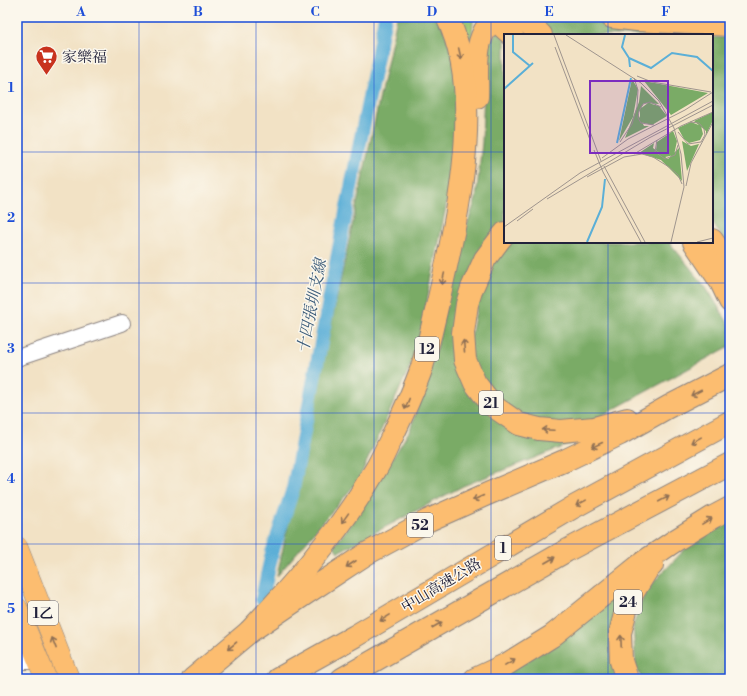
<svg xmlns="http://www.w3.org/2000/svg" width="747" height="696" viewBox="0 0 747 696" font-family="'Libre Bodoni','Noto Serif TC',serif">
<rect width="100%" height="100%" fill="#fbf7ec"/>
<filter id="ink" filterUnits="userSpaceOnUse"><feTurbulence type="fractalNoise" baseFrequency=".025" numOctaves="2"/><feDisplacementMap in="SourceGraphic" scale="8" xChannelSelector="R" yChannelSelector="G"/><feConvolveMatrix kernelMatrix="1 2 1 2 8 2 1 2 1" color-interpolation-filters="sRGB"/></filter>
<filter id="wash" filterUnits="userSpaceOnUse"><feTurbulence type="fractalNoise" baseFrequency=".012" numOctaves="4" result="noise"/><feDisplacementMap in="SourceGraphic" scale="16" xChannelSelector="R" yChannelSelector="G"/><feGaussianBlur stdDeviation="0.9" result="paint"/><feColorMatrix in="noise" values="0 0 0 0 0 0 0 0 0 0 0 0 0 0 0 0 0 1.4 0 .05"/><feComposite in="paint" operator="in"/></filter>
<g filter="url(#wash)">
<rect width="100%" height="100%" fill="#f2e2c5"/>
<polygon fill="#98c674" stroke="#5d7458" points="452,17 473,17 473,21 470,60"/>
<g fill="#7aab66" stroke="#4e6650">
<polygon points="397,17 440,17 459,76 459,142 417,351 358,481 277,576"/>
<polygon points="532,17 559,17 563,18 660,33 684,35 551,35"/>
<polygon points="497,31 505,39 505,230 465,286 471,393 571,439 575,442 463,486 338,552 334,546 354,520 410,430 437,348 453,265 476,199 482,143 484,89 488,45"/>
<polygon points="712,37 730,38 730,250 712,222"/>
<polygon points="509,242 669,242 706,287 730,326 730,346 592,421 556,427 501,411 467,355 485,268"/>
<polygon points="730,513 730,679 642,679 636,667 633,626 646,590 711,522"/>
<polygon points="609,597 616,601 610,647 617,679 488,679"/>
</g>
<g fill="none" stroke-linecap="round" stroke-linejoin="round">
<polyline stroke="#5bafd7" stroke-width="14" points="262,599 272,553 293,489 341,238 385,17"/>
</g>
</g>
<g filter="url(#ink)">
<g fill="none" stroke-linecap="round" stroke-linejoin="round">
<defs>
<g id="minor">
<polyline points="17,358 122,323"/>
<polyline points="17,661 39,661"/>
</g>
<g id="major">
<polyline points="17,547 69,679"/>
<polyline points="17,608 46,679"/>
</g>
<g id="highway">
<polyline points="492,17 512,35"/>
<polyline points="522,17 541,35"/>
<polyline points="612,17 637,20 730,25"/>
<path d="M477,97C478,77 474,50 484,32C486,27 491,22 495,17"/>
<polyline points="505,233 500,239 485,259 472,288 467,304 463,333 465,360 475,383 493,406 519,424 539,429 561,431 594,428 627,419"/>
<polyline points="712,240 730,266"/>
<polyline points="694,242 721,282 730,301"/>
<path d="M249,632C271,608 294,584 314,558C337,530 358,500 376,469C382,459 386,449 391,439C402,416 414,390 422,367C431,335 438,303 445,271C462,196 482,88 447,17"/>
<polyline points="193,679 249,632 305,594 366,554 429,520 485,495 564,461 620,434 668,407 730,375"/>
<polyline points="278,679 355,636 572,508 730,422"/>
<polyline points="342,679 566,551 730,464"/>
<polyline points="475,679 507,664 552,636 645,561 676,540 713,517 730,508"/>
<polyline points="627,679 621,661 620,633 629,599 647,570 652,565"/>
</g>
</defs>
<use href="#minor" stroke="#8a8280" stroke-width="18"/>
<use href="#major" stroke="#8a8280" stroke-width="22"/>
<use href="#highway" stroke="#8a8280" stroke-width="24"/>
<use href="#minor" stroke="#fff" stroke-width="16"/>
<use href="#major" stroke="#fcbd6f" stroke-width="21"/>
<use href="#highway" stroke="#fcbd6f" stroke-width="22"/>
</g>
<defs><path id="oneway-shaft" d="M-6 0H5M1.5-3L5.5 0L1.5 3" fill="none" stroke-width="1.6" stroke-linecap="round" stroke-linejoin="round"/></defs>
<g stroke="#8f7055">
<use href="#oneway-shaft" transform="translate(460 54) rotate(77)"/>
<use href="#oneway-shaft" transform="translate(443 279) rotate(103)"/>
<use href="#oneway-shaft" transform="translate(464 346) rotate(-95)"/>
<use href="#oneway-shaft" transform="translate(696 393) rotate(153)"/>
<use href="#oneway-shaft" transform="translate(407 404) rotate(112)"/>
<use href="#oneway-shaft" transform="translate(548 430) rotate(-177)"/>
<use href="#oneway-shaft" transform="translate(696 440) rotate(151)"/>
<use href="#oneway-shaft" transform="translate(597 445) rotate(155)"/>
<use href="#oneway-shaft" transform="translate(478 498) rotate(156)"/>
<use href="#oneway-shaft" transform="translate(664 499) rotate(-28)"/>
<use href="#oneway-shaft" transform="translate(581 503) rotate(151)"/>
<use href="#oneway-shaft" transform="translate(345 518) rotate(125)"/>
<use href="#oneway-shaft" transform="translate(707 521) rotate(-31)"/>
<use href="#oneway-shaft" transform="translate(550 560) rotate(-30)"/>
<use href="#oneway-shaft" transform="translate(351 564) rotate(147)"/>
<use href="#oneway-shaft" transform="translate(385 618) rotate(149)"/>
<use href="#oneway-shaft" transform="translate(437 625) rotate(-30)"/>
<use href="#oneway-shaft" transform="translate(621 641) rotate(-92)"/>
<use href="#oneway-shaft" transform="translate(54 643) rotate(-111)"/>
<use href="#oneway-shaft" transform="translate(232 646) rotate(140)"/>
<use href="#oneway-shaft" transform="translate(510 662) rotate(-31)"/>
</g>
</g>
<path fill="none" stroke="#1d4ed8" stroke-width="1" stroke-opacity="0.55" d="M139,17V679M256,17V679M374,17V679M491,17V679M608,17V35M17,152H505M712,152H730M608,242V679M17,283H730M17,413H730M17,544H730"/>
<defs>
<symbol id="supermarket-pin" viewBox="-11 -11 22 30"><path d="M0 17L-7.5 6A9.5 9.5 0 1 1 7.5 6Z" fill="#c8321e" stroke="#fbf7ec"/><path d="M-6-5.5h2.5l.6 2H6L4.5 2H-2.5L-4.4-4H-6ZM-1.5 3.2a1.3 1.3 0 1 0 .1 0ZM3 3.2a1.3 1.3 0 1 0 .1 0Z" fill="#fff"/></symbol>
</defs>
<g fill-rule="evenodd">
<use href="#supermarket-pin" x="34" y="44" width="25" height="34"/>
</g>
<g text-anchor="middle" stroke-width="3" stroke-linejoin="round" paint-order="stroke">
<g fill="#fbf7ec" stroke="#636270" stroke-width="1">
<rect x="415" y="337" width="24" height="24" rx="3"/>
<rect x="479" y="391" width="24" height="24" rx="3"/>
<rect x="407" y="513" width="26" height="24" rx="3"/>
<rect x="495" y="536" width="16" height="24" rx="3"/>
<rect x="614" y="590" width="28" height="24" rx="3"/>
<rect x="28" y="601" width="30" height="24" rx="3"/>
</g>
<g font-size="14" font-weight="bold" fill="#22223b">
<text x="427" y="354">12</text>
<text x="491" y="408">21</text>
<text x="420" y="530">52</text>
<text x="503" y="553">1</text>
<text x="628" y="607">24</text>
<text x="43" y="618">1乙</text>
</g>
<g font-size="15" fill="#22223b" stroke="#fbf7ec" text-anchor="start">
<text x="62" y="62">家樂福</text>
</g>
<g font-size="15" fill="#22223b" stroke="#fbf7ec">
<text transform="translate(441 585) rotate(-31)" y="5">中山高速公路</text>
</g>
<g font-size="16" font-style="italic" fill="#395a79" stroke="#fbf7ec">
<text transform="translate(311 306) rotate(-79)" y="6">十四張圳支線</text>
</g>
</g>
<g transform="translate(504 34)">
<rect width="209" height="209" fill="#f2e2c5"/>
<path d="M128,45L134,55L129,83L115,107ZM140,47L204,59L167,81ZM137,52L155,70L140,69L134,80L140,92H145L121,104L135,68ZM144,69L155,72L163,82L148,91L136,88V75ZM209,78V86L202,101V97L190,87ZM187,88L197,92L199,100L196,106L185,109L180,105L174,94ZM169,97L173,107L170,121L161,123L152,116L153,108ZM178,107L187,112L195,110L183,137ZM150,109L149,114L164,125L175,114L178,147L157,126L135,119Z" fill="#7aab66"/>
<path fill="none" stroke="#5bafd7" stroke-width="2" d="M9,1V18L26,32M121,1L118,13L125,24L126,33M125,24L147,34L168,19L193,23L209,37M0,55L29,29M113,109L127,44M83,208L98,173L101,145"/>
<path fill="none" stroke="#9f958e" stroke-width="1" d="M50,1L97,127M62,1L137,49L155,67L170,94L177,120L180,153L167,208M51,13L86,106M133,42L148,48L207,58M150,91L137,89L134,84L135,77L139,70L146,68L157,73M174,98L184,110L197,108L201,101L200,95L195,89L186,88M153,106L151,118L161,125L171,121L174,111M116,108L128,90L133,73L134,56L130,44M90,116L99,138L137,208M130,120L177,92L209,78M98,124L124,105L181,76L209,58M100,132L141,208M83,143L120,123L138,120L149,123L165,133L174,141L178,150M182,152L187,129L209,88M43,165L145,104L209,71M13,187L29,175M0,193L76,139L209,67M193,208L209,204"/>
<path fill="#7b2cbf" fill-opacity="0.15" stroke="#7b2cbf" stroke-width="2" d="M86,47H164V119H86Z"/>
<rect width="209" height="209" fill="none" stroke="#22223b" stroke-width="2"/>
</g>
<rect width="747" height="696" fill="none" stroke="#fbf7ec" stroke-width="44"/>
<rect x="22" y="22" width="703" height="652" fill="none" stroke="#1d4ed8" stroke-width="1.5"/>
<g font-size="13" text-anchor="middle" font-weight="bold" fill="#1d4ed8">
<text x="81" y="16">A</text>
<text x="198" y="16">B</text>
<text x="315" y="16">C</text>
<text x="432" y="16">D</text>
<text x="549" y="16">E</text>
<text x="666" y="16">F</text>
<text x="11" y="92">1</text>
<text x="11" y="222">2</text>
<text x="11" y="353">3</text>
<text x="11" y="483">4</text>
<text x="11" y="613">5</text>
</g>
</svg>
